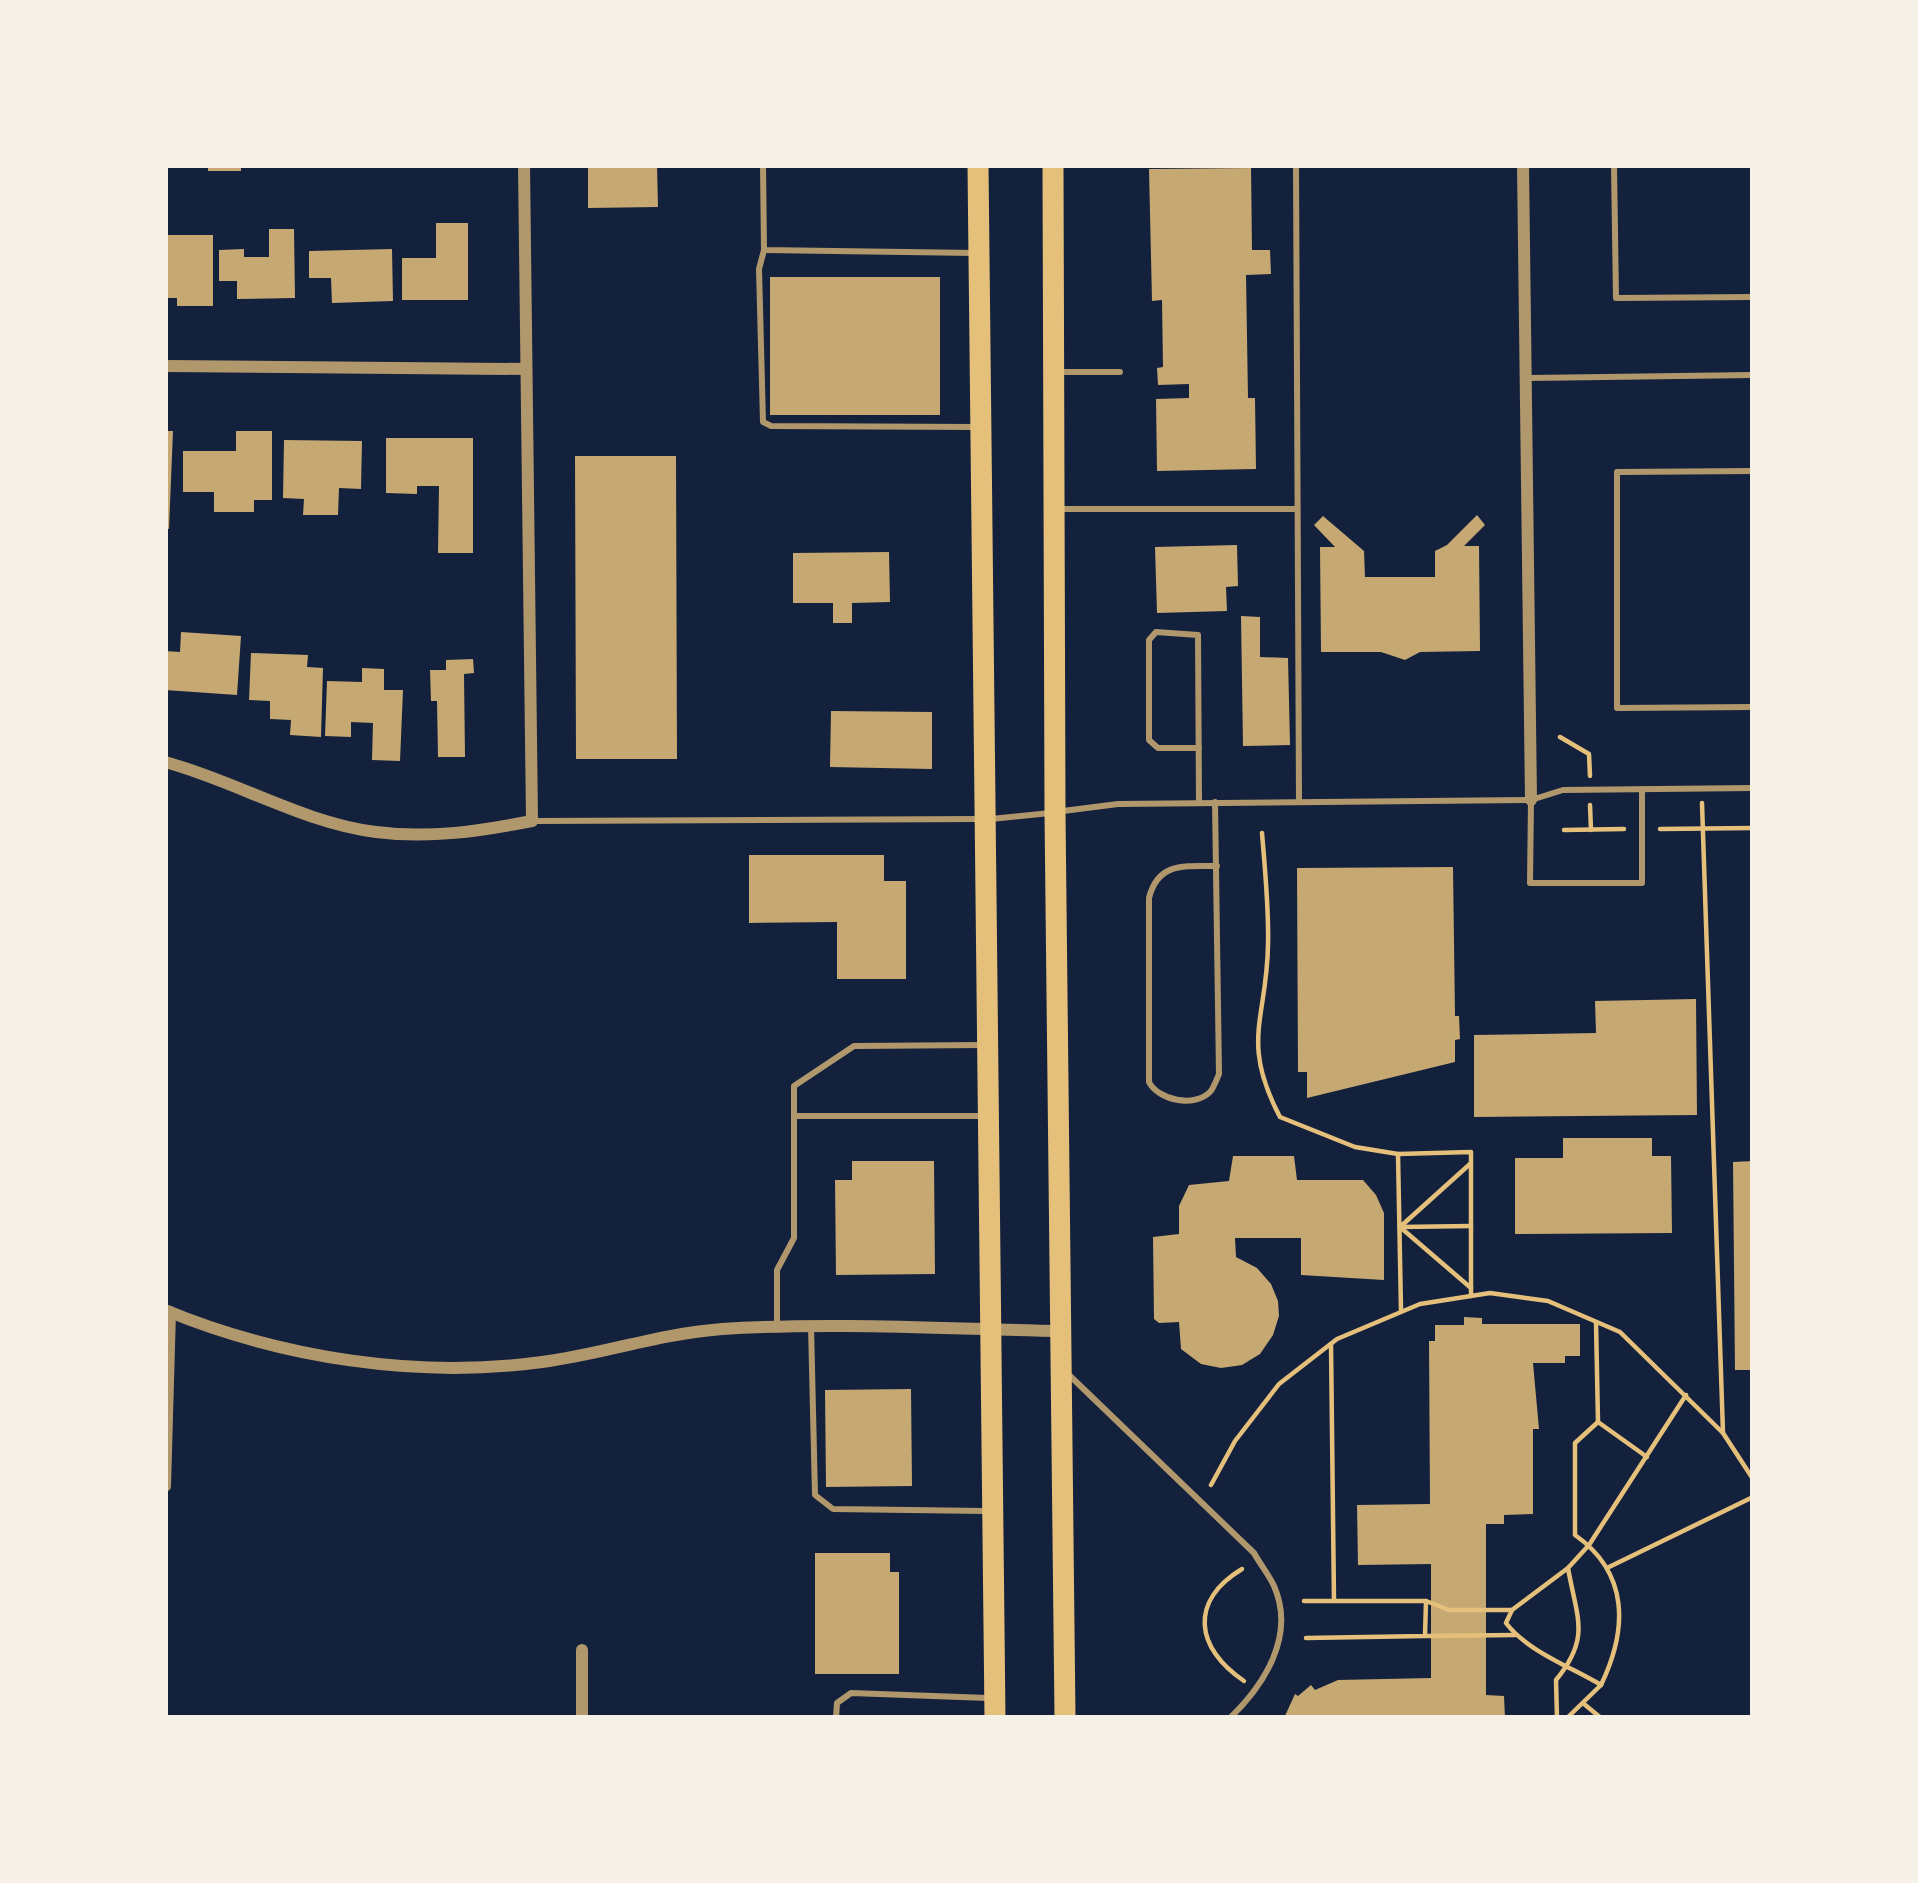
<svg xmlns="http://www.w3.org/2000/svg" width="1918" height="1883" viewBox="0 0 1918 1883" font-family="Roboto,sans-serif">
<rect width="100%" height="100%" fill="#14213d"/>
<g fill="#c6a872">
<rect x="208" y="165" width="33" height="6"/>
<polygon points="588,165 657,165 658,207 588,208"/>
<polygon points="1251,168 1252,250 1270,250 1271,274 1246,275 1248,398 1255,398 1256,469 1157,471 1156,399 1189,398 1189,384 1158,385 1157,368 1163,367 1162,300 1152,301 1149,169"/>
<polygon points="436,223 468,223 468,300 402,300 402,258 436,258"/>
<polygon points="269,229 294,229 295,298 237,299 237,281 219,281 219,250 244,249 244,257 269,257"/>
<polygon points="165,235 213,235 213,306 177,306 177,298 165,298"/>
<polygon points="392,249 393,301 332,303 331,278 309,278 309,251"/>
<rect x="770" y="277" width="170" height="138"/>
<polygon points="165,431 173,431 169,529 165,528"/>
<polygon points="236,431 272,431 272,500 254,500 254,512 214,512 214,492 183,492 183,451 236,451"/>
<polygon points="386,438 473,438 473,553 438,553 439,486 417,486 417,494 386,493"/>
<polygon points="284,440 362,441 361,489 339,488 338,515 303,515 304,499 283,498"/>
<polygon points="575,456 676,456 677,759 576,759"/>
<polygon points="1477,515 1485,525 1464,546 1479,546 1480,651 1420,652 1405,660 1381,652 1321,652 1320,547 1335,547 1314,525 1323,516 1364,551 1365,577 1435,577 1435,551 1447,545"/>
<polygon points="1237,545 1238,586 1226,587 1227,611 1157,613 1155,547"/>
<polygon points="889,552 890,602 852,603 852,623 833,623 833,603 793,603 793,553"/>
<polygon points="1241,616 1260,617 1260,657 1288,658 1290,745 1243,746"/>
<polygon points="181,632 241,636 237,695 165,690 165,651 180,652"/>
<polygon points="251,653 308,655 307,667 323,668 321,737 290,735 291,720 270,719 270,701 249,700"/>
<polygon points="473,659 474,673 464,674 465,757 438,757 437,701 431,701 430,670 446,670 446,660"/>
<polygon points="362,668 384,669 384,690 403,690 400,761 372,760 373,723 351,722 351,737 325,736 327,681 362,682"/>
<polygon points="831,711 932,712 932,769 830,767"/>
<polygon points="749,855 884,855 884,881 906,881 906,979 837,979 837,922 749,923"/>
<polygon points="1453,867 1455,1016 1459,1016 1460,1039 1455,1040 1455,1062 1307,1098 1307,1072 1298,1072 1297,868"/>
<polygon points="1696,999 1697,1115 1474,1117 1474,1035 1596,1033 1595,1001"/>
<polygon points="1563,1138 1652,1138 1652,1156 1671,1156 1672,1233 1515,1234 1515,1158 1563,1158"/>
<polygon points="1233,1156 1294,1156 1297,1180 1363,1180 1376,1195 1384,1213 1384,1280 1301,1275 1301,1238 1235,1238 1236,1257 1257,1268 1271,1284 1278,1301 1279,1316 1273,1335 1260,1354 1242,1365 1221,1368 1201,1364 1181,1349 1179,1322 1159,1323 1154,1319 1153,1237 1179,1234 1179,1206 1189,1185 1229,1181"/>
<polygon points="852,1161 934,1161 935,1274 836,1275 835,1180 852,1180"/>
<polygon points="1753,1161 1753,1370 1735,1370 1733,1162"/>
<polygon points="1464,1317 1482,1318 1482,1324 1580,1324 1580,1356 1565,1356 1565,1363 1533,1363 1539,1429 1533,1429 1533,1514 1504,1515 1504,1524 1486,1524 1486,1695 1504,1696 1505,1718 1284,1718 1295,1694 1298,1696 1311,1685 1315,1690 1338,1680 1431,1678 1431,1564 1358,1565 1357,1505 1430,1504 1429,1341 1435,1341 1435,1325 1464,1325"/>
<polygon points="911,1389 912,1486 826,1487 825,1390"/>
<polygon points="815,1553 890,1553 890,1572 899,1572 899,1674 815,1674"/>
</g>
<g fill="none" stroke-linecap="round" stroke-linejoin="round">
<g stroke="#e5c07b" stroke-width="4.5">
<polyline points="1560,737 1589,754 1590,776"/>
<polyline points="1702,803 1723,1433"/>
<polyline points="1590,805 1591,830"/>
<polyline points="1660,829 1753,828"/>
<polyline points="1564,830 1624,829"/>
<path d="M1262,833C1265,870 1269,908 1268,945C1267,1019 1240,1041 1280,1117L1355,1147L1398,1154"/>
<polyline points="1400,1227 1470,1164"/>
<polyline points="1400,1227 1471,1288"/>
<polyline points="1400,1227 1471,1226"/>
<polyline points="1401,1310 1398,1154 1471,1152 1471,1296"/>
<polyline points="1596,1322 1598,1422 1647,1457"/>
<polyline points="1331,1344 1334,1601"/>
<path d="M1598,1422L1575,1443V1535C1629,1573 1628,1629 1601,1685"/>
<polyline points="1211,1485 1235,1441 1279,1384 1337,1339 1420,1304 1490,1293 1548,1301 1620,1332 1723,1433 1753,1479"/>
<polyline points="1609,1567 1753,1497"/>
<polyline points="1568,1568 1589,1545 1686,1395"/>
<path d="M1242,1569C1189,1601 1195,1648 1244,1681"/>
<polyline points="1304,1601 1426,1601 1425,1636 1306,1638"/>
<polyline points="1426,1601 1449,1610 1512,1610"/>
<polyline points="1425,1636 1515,1635"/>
<polyline points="1584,1704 1601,1718"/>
<path d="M1557,1718L1556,1680C1591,1637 1577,1619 1568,1568L1512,1610L1506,1623C1527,1651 1571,1667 1601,1685L1567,1718"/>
</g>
<g stroke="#b1986c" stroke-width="6">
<polyline points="763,165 764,250 975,253"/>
<polyline points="1296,165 1299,802"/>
<polyline points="1614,165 1616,298 1753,297"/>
<polyline points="764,250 759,269 763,422 771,426 975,427"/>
<polyline points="1057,372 1120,372"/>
<polyline points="1529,378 1753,375"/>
<polyline points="1753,471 1617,472 1617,708 1753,707"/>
<polyline points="1058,509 1297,509"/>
<polyline points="1199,748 1158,748 1149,740 1149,640 1156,632 1198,635 1199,802"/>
<polyline points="1531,800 1530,883 1642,883 1642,789"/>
<path d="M1215,802L1219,1074C1217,1079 1213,1089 1210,1092C1194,1108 1158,1100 1149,1082V898C1158,862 1184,866 1217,866"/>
<polyline points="1063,811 1118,804 1531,800 1563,790 1753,788"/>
<polyline points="991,819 1050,813"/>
<polyline points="535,821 978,819"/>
<polyline points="795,1116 986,1116"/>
<polyline points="777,1324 777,1270 794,1238 794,1086 854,1046 983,1045"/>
<polyline points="811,1326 815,1495 833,1509 985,1511"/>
<path d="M1068,1374L1254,1553C1260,1564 1269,1575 1274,1586C1296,1636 1264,1685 1230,1718"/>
<polyline points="836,1718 837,1703 851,1693 988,1698"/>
</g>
<g stroke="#b1986c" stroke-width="12">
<polyline points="1523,165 1531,800"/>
<polyline points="165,366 524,369"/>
<path d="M165,762C236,781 303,823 376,832C430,839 480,831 532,821L524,165"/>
<path d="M165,1310C281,1358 417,1379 542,1362C604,1354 657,1334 722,1329C835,1322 949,1329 1061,1331"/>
<polyline points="165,1486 170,1312"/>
<polyline points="582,1650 582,1718"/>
</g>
<g stroke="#e5c07b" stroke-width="21">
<polyline points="978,165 995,1718"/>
<polyline points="1053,165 1055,813 1065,1718"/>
</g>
</g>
<rect width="1918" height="1883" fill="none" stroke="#f6f1e7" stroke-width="336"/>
</svg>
